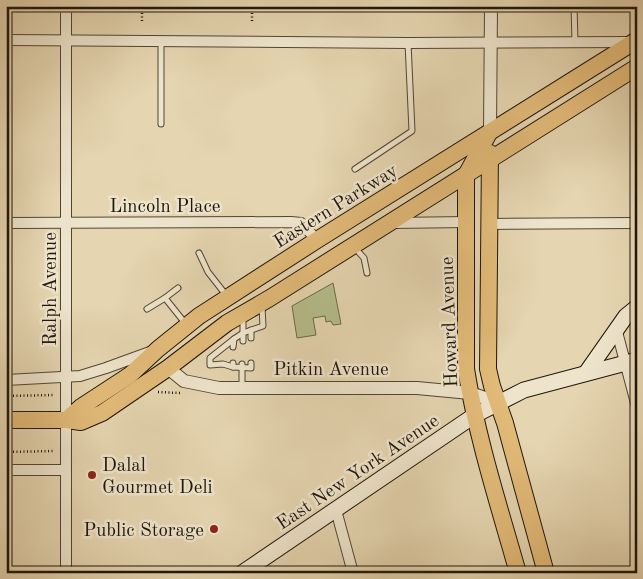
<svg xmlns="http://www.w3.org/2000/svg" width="643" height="579" viewBox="0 0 643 579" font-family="'Old Standard TT',serif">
<rect width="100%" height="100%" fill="#e5d5b0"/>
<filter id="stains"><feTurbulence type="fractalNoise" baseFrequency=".004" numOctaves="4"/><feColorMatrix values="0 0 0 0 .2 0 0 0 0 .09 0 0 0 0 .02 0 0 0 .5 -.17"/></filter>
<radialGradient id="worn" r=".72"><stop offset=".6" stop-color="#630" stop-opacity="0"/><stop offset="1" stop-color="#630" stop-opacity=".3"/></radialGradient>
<polygon fill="#b5bd8b" stroke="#6a6a4a" points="333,283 341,324 333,325 331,321 326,322 325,316 313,318 316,335 297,338 292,306"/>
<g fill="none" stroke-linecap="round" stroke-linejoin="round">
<defs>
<g id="service">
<polyline points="574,6 575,42"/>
<polyline points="161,124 161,41"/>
<polyline points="355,169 412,131 408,43"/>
<polyline points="355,248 364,258 367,273"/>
<polyline points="199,253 208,272 226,295"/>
<polyline points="165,298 178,288"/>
<polyline points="147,309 165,298 185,323"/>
<polyline points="243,317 243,341"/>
<polyline points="251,330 251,338"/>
<polyline points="233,347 234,339 243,333 263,326 262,307"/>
<polyline points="233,363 233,367 251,368 251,363"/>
<polyline points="233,367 223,364 210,365 210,358 234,339"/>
<polyline points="242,387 242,364"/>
</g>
<g id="minor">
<polyline points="6,40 408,43 631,42"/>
<polyline points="6,223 291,222 301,223 317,240"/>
<polyline points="392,223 466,222"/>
<polyline points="489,224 637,223"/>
<polyline points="616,328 637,407"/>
<polyline points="6,380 80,376 106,368 150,352"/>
<polyline points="6,470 66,470"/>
<polyline points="336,510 353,573"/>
<polyline points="66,573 66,6"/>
</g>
<g id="tertiary">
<polyline points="490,131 491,6"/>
<polyline points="168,368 184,381 219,388 417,388 470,393 497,402"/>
</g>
<g id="secondary">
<polyline points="586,373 626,316 637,307"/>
<polyline points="242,573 475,415 524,390 637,360"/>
</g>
<g id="primary">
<path d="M489,133L466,175V369C477,438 499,506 518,573"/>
<polyline points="490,153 488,369 492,386 505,423 546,573"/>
<polyline points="6,420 66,420 81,422 102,413 168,368 227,323 270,298 637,67"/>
<polyline points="66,420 81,407 130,375 158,349 199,316 317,240 637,40"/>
</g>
</defs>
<use href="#service" stroke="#504634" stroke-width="7"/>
<use href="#minor" stroke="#504634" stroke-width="12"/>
<use href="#tertiary" stroke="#504634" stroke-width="14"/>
<use href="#secondary" stroke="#1f160a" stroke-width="17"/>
<use href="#primary" stroke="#1f160a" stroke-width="18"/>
<g stroke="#1f160a" stroke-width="2.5" stroke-dasharray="1 2.5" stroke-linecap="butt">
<polyline points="142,6 142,21"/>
<polyline points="252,21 252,6"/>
<polyline points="158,392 180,393"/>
<polyline points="6,396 55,395"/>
<polyline points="6,452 55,451"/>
</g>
<use href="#service" stroke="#eee4cc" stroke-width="5"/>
<use href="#minor" stroke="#eee4cc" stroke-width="10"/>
<use href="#tertiary" stroke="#eee4cc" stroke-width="12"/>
<use href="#secondary" stroke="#eee4cc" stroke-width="15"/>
<use href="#primary" stroke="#e2ba78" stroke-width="16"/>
</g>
<g fill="#8f2418" stroke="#eee4cc" stroke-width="2">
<circle cx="92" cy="475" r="5"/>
<circle cx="214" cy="529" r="5"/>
</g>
<g text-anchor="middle" stroke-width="5" stroke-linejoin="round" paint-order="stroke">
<g font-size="19" fill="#1f160a" stroke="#eee4cc">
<text x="165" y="212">Lincoln Place</text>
<text transform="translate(335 205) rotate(-32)" y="7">Eastern Parkway</text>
<text transform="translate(49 289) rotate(-90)" y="7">Ralph Avenue</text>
<text transform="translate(448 322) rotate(-92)" y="7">Howard Avenue</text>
<text x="331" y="375">Pitkin Avenue</text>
<text transform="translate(357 471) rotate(-34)" y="7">East New York Avenue</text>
</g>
<g font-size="19" fill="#1f160a" stroke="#eee4cc" text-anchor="start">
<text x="102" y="471">Dalal<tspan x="102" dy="22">Gourmet Deli</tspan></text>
<text x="204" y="536" text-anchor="end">Public Storage</text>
</g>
</g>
<rect width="643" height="579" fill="none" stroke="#e5d5b0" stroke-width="25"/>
<rect x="8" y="8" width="628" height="564" fill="none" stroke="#1f160a" stroke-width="2.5"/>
<rect x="12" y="12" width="618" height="554" fill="none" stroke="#1f160a"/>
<rect width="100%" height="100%" filter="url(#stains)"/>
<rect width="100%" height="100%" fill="url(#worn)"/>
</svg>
